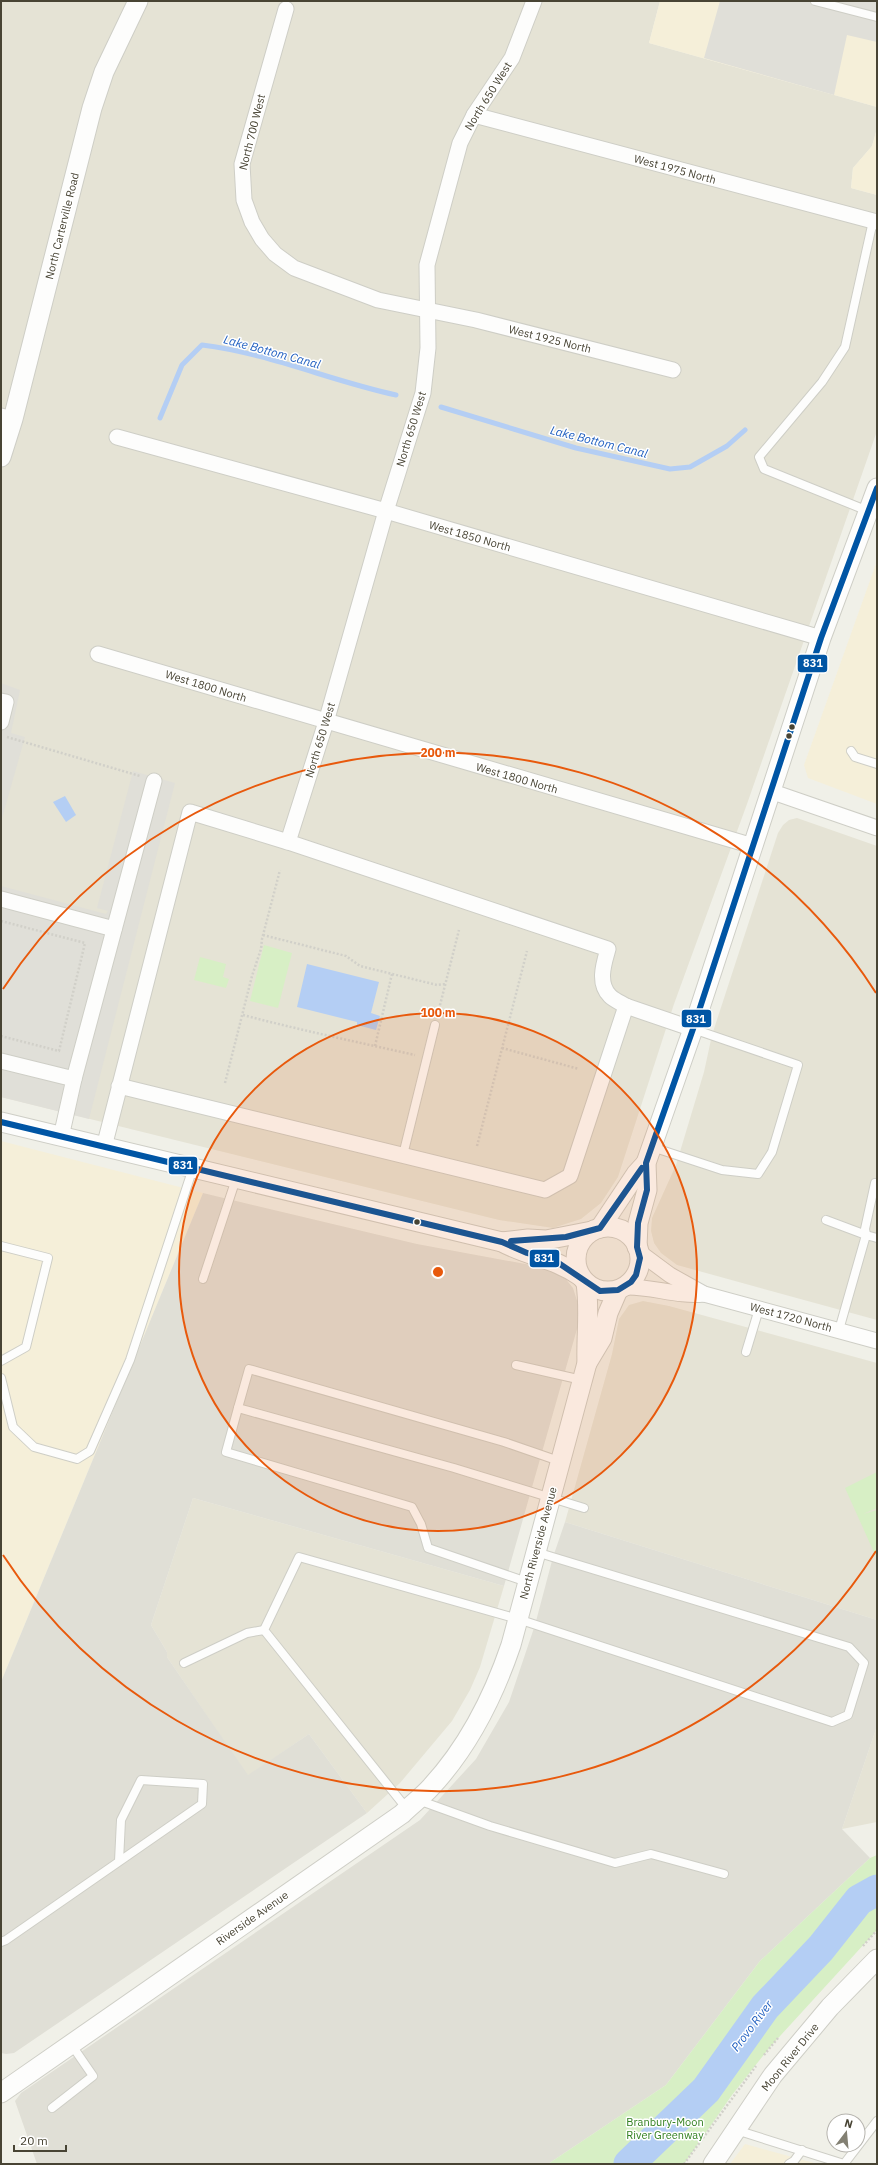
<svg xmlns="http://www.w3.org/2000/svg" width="878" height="2165" viewBox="0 0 878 2165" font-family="'IBM Plex Sans',sans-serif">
<rect width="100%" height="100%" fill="#f0f0e8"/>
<g fill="#e5e3d5">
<polygon points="1,1 660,1 649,43 877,107 877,128 872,146 853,168 851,188 877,195 877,431 747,804 674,1004 618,1177 601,1203 581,1219 553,1228 499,1220 1,1097"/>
<polygon points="797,818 877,846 877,1320 677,1265 661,1253 654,1243 651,1231 652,1218 676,1165 704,1072 712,1035 778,833 783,825 789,820"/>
<polygon points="643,1301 669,1306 877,1363 877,1620 565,1522 612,1354 619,1319 629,1305"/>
<polygon points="193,1498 504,1586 480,1667 470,1690 452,1721 400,1783 367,1813 309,1734 248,1776 167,1657 167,1652 151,1625"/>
<polygon points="877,1726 877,1822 842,1829"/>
</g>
<g fill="#f5efd9">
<polygon points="660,1 877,1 877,107 649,43"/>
<polygon points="877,129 877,195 851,188 853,168 872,146"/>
<polygon points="877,561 877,804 808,778 804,765"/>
<polygon points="1,1141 203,1193 1,1682"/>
<polygon points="745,2144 818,2164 730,2164"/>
</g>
<g fill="#e0dfd6">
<polygon points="203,1193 417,1244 547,1268 565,1278 573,1288 579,1307 579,1322 504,1586 193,1498 151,1625 167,1652 167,1657 248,1775 309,1734 367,1813 14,2053 6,2054 1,2053 1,1682"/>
<polygon points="565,1522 877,1620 877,1726 842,1829 870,1858 760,1961 666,2085 548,2164 37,2164 15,2101 21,2093 420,1820 476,1759 509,1702 535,1625 553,1557"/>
</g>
<g fill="#d7efc5">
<polygon points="264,945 292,953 278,1008 250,1001"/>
<polygon points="200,957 226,964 223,977 229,979 226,988 194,980"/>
<polygon points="877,1472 877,1508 863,1514 877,1510 877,1559 845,1488"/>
<polygon points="877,1855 877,1930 770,2047 732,2095 684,2164 548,2164 666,2085 760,1961 870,1858"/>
</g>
<g fill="#e0dfd8">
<polygon points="720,1 877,1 877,42 847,35 834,95 704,58"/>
<polygon points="1,683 20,690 11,733 25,737 1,822"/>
<polygon points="133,771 175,783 89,1119 1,1097 1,886 106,914 108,911 97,908"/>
</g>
<g fill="#b4cef4">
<polygon points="65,796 76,815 66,822 53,802"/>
<polygon points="307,964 379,982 371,1013 380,1016 376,1030 357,1025 357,1022 297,1007"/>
</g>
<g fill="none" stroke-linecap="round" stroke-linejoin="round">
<g stroke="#b4cef4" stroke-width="5">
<polyline points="441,407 576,448 670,469 690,467 727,446 745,430"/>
<path d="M160,418L182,365L202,345C268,353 331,381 396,395"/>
</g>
<polyline stroke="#b4cef4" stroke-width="31" points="629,2164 706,2090 765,2007 821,1948 859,1900 877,1890"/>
<defs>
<g id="service">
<polyline points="815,1 877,17"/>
<polyline points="868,511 764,469 759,457 822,382 845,347 873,221"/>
<polyline points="851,751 855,757 877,764"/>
<polyline points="652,1147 722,1170 758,1174 772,1152 798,1065 693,1029"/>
<polyline points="403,1155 435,1025"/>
<polyline points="826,1220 866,1235 865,1229 875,1183"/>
<polyline points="1,1246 48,1258 26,1347 1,1361"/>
<polyline points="203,1279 236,1179"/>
<polyline points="839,1330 866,1235 877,1238"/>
<polyline points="746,1352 759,1309"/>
<polyline points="516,1365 582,1380"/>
<polyline points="1,1378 13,1427 34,1447 77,1459 90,1451 130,1360 193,1168"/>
<polyline points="238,1408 249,1369 504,1442 559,1461"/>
<polyline points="527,1582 428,1548 421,1524 412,1507 226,1452 238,1408 454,1468 584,1508"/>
<polyline points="184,1663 247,1633 264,1630"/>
<polyline points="418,1800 490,1826 615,1863 651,1854 724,1874"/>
<polyline points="407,1809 264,1630 299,1557 518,1619 832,1722 848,1715 864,1663 849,1647 536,1552"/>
<polyline points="1,1942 6,1940 202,1804 203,1784 141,1780 121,1820 119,1861"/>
<polyline points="52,2108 93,2076 71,2044"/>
<polyline points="736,2130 844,2164 877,2121"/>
<polyline points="789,2164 794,2161 802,2150"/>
</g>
<g id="minor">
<polyline points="286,9 242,164 244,200 252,222 262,239 275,254 294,268 378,300 476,320 673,370"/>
<polyline points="474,115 877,222"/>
<polyline points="1,416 13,419"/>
<polyline points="117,437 386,511 821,638"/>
<polyline points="98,654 753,846"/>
<polyline points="1,701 6,702 1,722"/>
<polyline points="770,791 877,828"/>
<polyline points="288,842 326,722 386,511 423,393 428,348 427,265 460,143 474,115 512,58 534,1"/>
<polyline points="1,899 114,929"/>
<polyline points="626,1006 693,1029"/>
<polyline points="1,1061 74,1079 154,781"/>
<polyline points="61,1137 74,1079"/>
<path d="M104,1147L190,812L288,842L608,949C604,963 597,983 610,996C614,1000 621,1003 626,1006L570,1176L545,1190L119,1086"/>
<polyline points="639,1252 670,1275 704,1294 877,1341"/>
<path d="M625,1287C652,1286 677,1297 704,1294"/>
</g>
<g id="tertiary">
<polyline points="1,457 13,419 92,108 104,72 138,1"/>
<path d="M1,1122L502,1242C529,1257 553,1257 580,1276"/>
<circle cx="608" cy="1259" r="32"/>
<polyline points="600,1228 636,1174 646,1163"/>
<polyline points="502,1242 528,1239 546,1240 592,1231"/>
<polyline points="637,1247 638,1223 647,1190 646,1163 693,1029 821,638 877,488"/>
<polyline points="587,1363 602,1338 608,1313 618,1290"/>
<path d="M1,2093L402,1814C411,1805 422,1797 431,1787C469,1746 493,1698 511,1645L587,1363C586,1336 590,1310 586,1283"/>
<polyline points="713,2164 773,2075 830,2007 877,1959"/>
</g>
</defs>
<use href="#service" stroke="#cecec6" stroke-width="10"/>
<use href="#minor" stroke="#cecec6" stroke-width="17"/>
<use href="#tertiary" stroke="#cecec6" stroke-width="21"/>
<g stroke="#d1d0c9" stroke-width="2.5" stroke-dasharray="2 2" stroke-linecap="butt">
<polyline points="7,737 140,776"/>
<polyline points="1,921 85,943 59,1051 1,1036"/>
<polyline points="263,935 346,956 360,966 437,985 446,984"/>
<polyline points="438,1013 459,930"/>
<path d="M243,1015C300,1030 357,1042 415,1055"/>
<polyline points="375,1046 392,974"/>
<polyline points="502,1048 579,1069"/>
<polyline points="225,1083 252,976 261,949 262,939 280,870"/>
<polyline points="477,1146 527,951"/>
<polyline points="863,1946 877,1930"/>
<polyline points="764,2055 778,2038"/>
<polyline points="684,2164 756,2066"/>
</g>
<use href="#service" stroke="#fdfdfc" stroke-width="8"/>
<use href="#minor" stroke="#fdfdfc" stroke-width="15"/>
<use href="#tertiary" stroke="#fdfdfc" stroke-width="19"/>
<defs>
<g id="bus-1">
<polyline points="1,1122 502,1242 527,1253 557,1262 600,1291 618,1290 631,1282 636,1275 640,1258 637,1247 638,1223 647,1190 646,1163 693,1029 821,638 877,488"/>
<polyline points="511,1241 566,1237 600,1228 642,1168"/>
</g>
</defs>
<use href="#bus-1" stroke="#fff" stroke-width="9"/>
<use href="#bus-1" stroke="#0055a4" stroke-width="6"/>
</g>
<circle cx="438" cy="1272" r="259" fill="#e8590c" fill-opacity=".12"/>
<g fill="none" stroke="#e8590c" stroke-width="2">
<circle cx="438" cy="1272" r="259"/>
<path d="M876 1551A519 519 0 0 1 3 1555M3 989A519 519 0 0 1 876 993"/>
</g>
<g fill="#484434" stroke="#fff" stroke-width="1.5">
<circle cx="792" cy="727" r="3.5"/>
<circle cx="789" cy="736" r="3.5"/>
<circle cx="417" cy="1222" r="3.5"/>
</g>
<g text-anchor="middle" stroke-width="3" stroke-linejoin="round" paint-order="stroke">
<g font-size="11" fill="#484434" stroke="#fff">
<text transform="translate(488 96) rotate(-58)" y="4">North 650 West</text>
<text transform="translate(252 132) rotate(-76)" y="4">North 700 West</text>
<text transform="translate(675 169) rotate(15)" y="4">West 1975 North</text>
<text transform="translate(62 226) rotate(-76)" y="4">North Carterville Road</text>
<text transform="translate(550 339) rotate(14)" y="4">West 1925 North</text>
<text transform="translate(411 429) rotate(-73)" y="4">North 650 West</text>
<text transform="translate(470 536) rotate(16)" y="4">West 1850 North</text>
<text transform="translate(206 686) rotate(17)" y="4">West 1800 North</text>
<text transform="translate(320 740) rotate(-73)" y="4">North 650 West</text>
<text transform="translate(517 778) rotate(16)" y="4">West 1800 North</text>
<text transform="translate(791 1317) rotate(15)" y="4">West 1720 North</text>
<text transform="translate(538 1543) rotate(-75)" y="4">North Riverside Avenue</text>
<text transform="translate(252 1918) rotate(-35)" y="4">Riverside Avenue</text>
<text transform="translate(790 2057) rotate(-51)" y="4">Moon River Drive</text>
</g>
<g font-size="11" fill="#328020" stroke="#fff">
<text x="665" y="2126">Branbury-Moon<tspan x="665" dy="13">River Greenway</tspan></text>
</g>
<g font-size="12" font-style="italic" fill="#205fc0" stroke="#fff">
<text transform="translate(272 352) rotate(15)" y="4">Lake Bottom Canal</text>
<text transform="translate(599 442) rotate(14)" y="4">Lake Bottom Canal</text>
<text transform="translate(752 2026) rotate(-53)" y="4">Provo River</text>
</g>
</g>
<circle cx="438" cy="1272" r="6" fill="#e8590c" stroke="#fff" stroke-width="2"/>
<g font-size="12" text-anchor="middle" font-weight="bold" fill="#e8590c" stroke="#fff" stroke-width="3" stroke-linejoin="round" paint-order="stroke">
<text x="438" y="757">200 m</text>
<text x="438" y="1017">100 m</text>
</g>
<g stroke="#fff" stroke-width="1.5">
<rect x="797" y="654" width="31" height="19" rx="4" fill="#0055a4"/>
<rect x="681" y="1009" width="31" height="19" rx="4" fill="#0055a4"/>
<rect x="168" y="1156" width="30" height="19" rx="4" fill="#0055a4"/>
<rect x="529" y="1249" width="31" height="19" rx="4" fill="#0055a4"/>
</g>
<g font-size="11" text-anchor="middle" font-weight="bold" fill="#fff">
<text x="813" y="667">831</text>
<text x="696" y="1023">831</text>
<text x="183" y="1169">831</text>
<text x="544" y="1262">831</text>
</g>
<rect width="878" height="2165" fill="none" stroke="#484434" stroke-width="4"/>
<g transform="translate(846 2133) rotate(16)"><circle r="19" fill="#ffffff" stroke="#b6b4ae"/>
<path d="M0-3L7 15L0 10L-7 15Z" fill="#838073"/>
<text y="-6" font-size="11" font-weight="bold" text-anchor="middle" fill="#484434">N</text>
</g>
<path d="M14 2145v6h52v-6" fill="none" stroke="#484434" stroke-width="2"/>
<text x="20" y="2145" font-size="12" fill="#484434" stroke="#ffffff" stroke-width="3" paint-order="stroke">20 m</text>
</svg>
